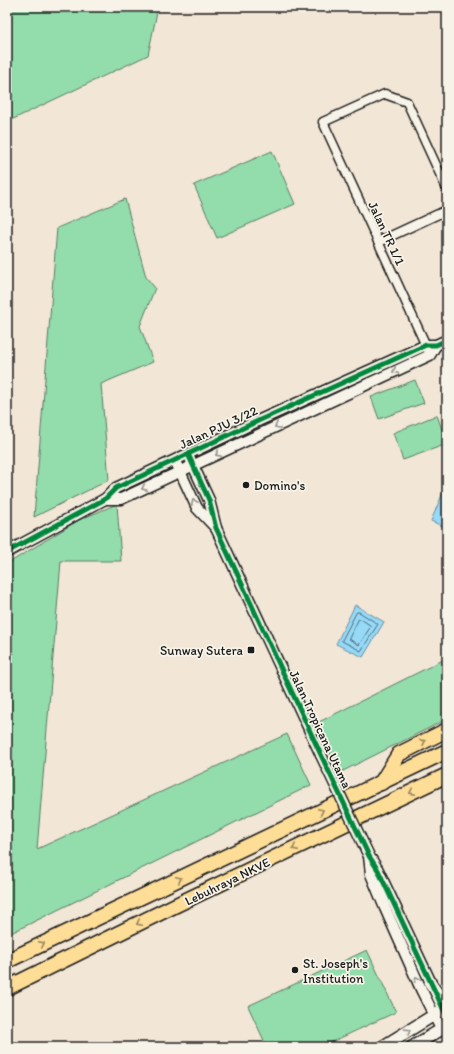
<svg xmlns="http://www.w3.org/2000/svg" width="454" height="1054" viewBox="0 0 454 1054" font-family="Itim,sans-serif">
<rect width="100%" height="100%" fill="#f2e6d6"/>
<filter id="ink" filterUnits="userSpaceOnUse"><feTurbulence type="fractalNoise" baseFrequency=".025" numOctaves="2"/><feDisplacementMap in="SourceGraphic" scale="8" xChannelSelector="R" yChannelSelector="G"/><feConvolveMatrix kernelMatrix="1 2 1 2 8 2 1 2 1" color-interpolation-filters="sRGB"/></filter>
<g filter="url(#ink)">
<g fill="#93dcac" stroke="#587c64">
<polygon points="7,7 158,7 148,55 7,122"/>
<polygon points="272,151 295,204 217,238 194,185"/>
<polygon points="125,199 146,277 155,288 140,326 153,362 101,384 109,480 34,517 57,228"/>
<polygon points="415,380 424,403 379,419 371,397"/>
<polygon points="437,415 447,444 403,460 393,433"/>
<polygon points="117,504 121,561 61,561 37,849 287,734 311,785 7,935 7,564 79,520"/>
<polygon points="447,658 447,719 339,773 317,723"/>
<polygon points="367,950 396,1012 321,1047 267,1047 248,1006"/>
</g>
<g fill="#96daf8" stroke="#658ea0">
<polygon points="444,490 447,492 447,528 431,521"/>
<polygon points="355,605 384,622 363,657 336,644"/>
</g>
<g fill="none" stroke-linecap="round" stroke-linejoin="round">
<g stroke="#4d6874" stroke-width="1">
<polygon points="357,612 359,612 378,624 361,651 342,641"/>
<polygon points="359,619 361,619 371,626 359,645 349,639"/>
</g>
<defs>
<g id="minor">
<polyline points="378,242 447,210"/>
<polyline points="428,350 323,122 385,94 407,102 447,189"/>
</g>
<g id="tertiary">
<polyline points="191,461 209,500 216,528 321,755"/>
<polyline points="178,467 197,508 216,528"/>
<polyline points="105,499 121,499 430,355 436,345"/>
<polyline points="7,552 105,499 116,488 260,420 426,345 436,345 447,340"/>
<polyline points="369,856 371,874 385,908 421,989 441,1029"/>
<polyline points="371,859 378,870 447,1017"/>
</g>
<g id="secondary">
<polyline points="430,983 439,995 447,997"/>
<polyline points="382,1047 447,1007"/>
<polyline points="412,1047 447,1026"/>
</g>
<g id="motorway">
<polyline points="381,783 399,754 447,730"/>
<polyline points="7,961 447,751"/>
<polyline points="7,988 174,906 447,775"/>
</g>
</defs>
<use href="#minor" stroke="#1c1c1c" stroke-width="11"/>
<use href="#tertiary" stroke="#1c1c1c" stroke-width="13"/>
<use href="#secondary" stroke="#1c1c1c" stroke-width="14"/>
<use href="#motorway" stroke="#1c1c1c" stroke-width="17"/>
<use href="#minor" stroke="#f7f3e8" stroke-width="8"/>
<use href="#tertiary" stroke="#f7f3e8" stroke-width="10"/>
<use href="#secondary" stroke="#f7f3e8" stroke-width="11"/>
<use href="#motorway" stroke="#fedd96" stroke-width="14"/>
<defs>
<polyline id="tertiary-bridge" points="321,755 369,856"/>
</defs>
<use href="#tertiary-bridge" stroke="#1c1c1c" stroke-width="13" stroke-linecap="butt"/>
<use href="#tertiary-bridge" stroke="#f7f3e8" stroke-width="10"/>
<defs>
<g id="cycleway">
<polyline points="188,454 209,500 216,528 321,755 369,856 378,870 447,1017"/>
<polyline points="7,552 105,499 116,488 260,420 426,345 436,345 447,340"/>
</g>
</defs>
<use href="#cycleway" stroke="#f7f3e8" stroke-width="8"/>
<use href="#cycleway" stroke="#00873e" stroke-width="5"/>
</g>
<defs><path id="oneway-chevron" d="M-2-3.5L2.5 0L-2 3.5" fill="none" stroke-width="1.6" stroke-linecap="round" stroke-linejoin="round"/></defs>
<g stroke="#94928c">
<use href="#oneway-chevron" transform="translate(395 371) rotate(155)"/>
<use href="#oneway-chevron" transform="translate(277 426) rotate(155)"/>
<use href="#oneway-chevron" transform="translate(218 454) rotate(154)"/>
<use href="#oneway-chevron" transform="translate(144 488) rotate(156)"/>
<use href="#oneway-chevron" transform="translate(194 502) rotate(-116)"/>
<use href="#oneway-chevron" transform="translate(417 979) rotate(-114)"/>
<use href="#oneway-chevron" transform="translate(408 1031) rotate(-32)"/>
</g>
<g stroke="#98865f">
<use href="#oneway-chevron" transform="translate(423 742) rotate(-27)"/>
<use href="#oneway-chevron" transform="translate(412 792) rotate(154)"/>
<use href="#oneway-chevron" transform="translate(321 811) rotate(-25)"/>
<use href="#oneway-chevron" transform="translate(295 848) rotate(154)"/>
<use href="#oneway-chevron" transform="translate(179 879) rotate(-25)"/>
<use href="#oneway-chevron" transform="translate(139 923) rotate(154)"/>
<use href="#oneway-chevron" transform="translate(42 944) rotate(-26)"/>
</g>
</g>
<g fill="#1c1c1c" stroke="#f7f3e8" stroke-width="1.5">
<circle cx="246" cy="485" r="4"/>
<rect x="247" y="646" width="8" height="8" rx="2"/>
<circle cx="295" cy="970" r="4"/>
</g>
<g text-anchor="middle" stroke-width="3.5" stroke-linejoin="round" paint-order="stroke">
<g font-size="13" fill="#1c1c1c" stroke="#f7f3e8">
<text transform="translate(387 233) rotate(65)" y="5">Jalan TR 1/1</text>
<text transform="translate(218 427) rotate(-25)" y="5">Jalan PJU 3/22</text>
<text transform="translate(321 729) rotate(65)" y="5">Jalan Tropicana Utama</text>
<text transform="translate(227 881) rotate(-26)" y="5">Lebuhraya NKVE</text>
</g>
<g font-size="13" fill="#1c1c1c" stroke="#f7f3e8" text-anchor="start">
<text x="254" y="490">Domino's</text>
<text x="243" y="655" text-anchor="end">Sunway Sutera</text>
<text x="303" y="968">St. Joseph's<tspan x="303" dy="15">Institution</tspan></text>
</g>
</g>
<rect width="454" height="1054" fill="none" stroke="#f7f3e8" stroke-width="24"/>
<rect x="12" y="12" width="430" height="1030" fill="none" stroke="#1c1c1c" stroke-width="1.5" filter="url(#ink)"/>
</svg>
